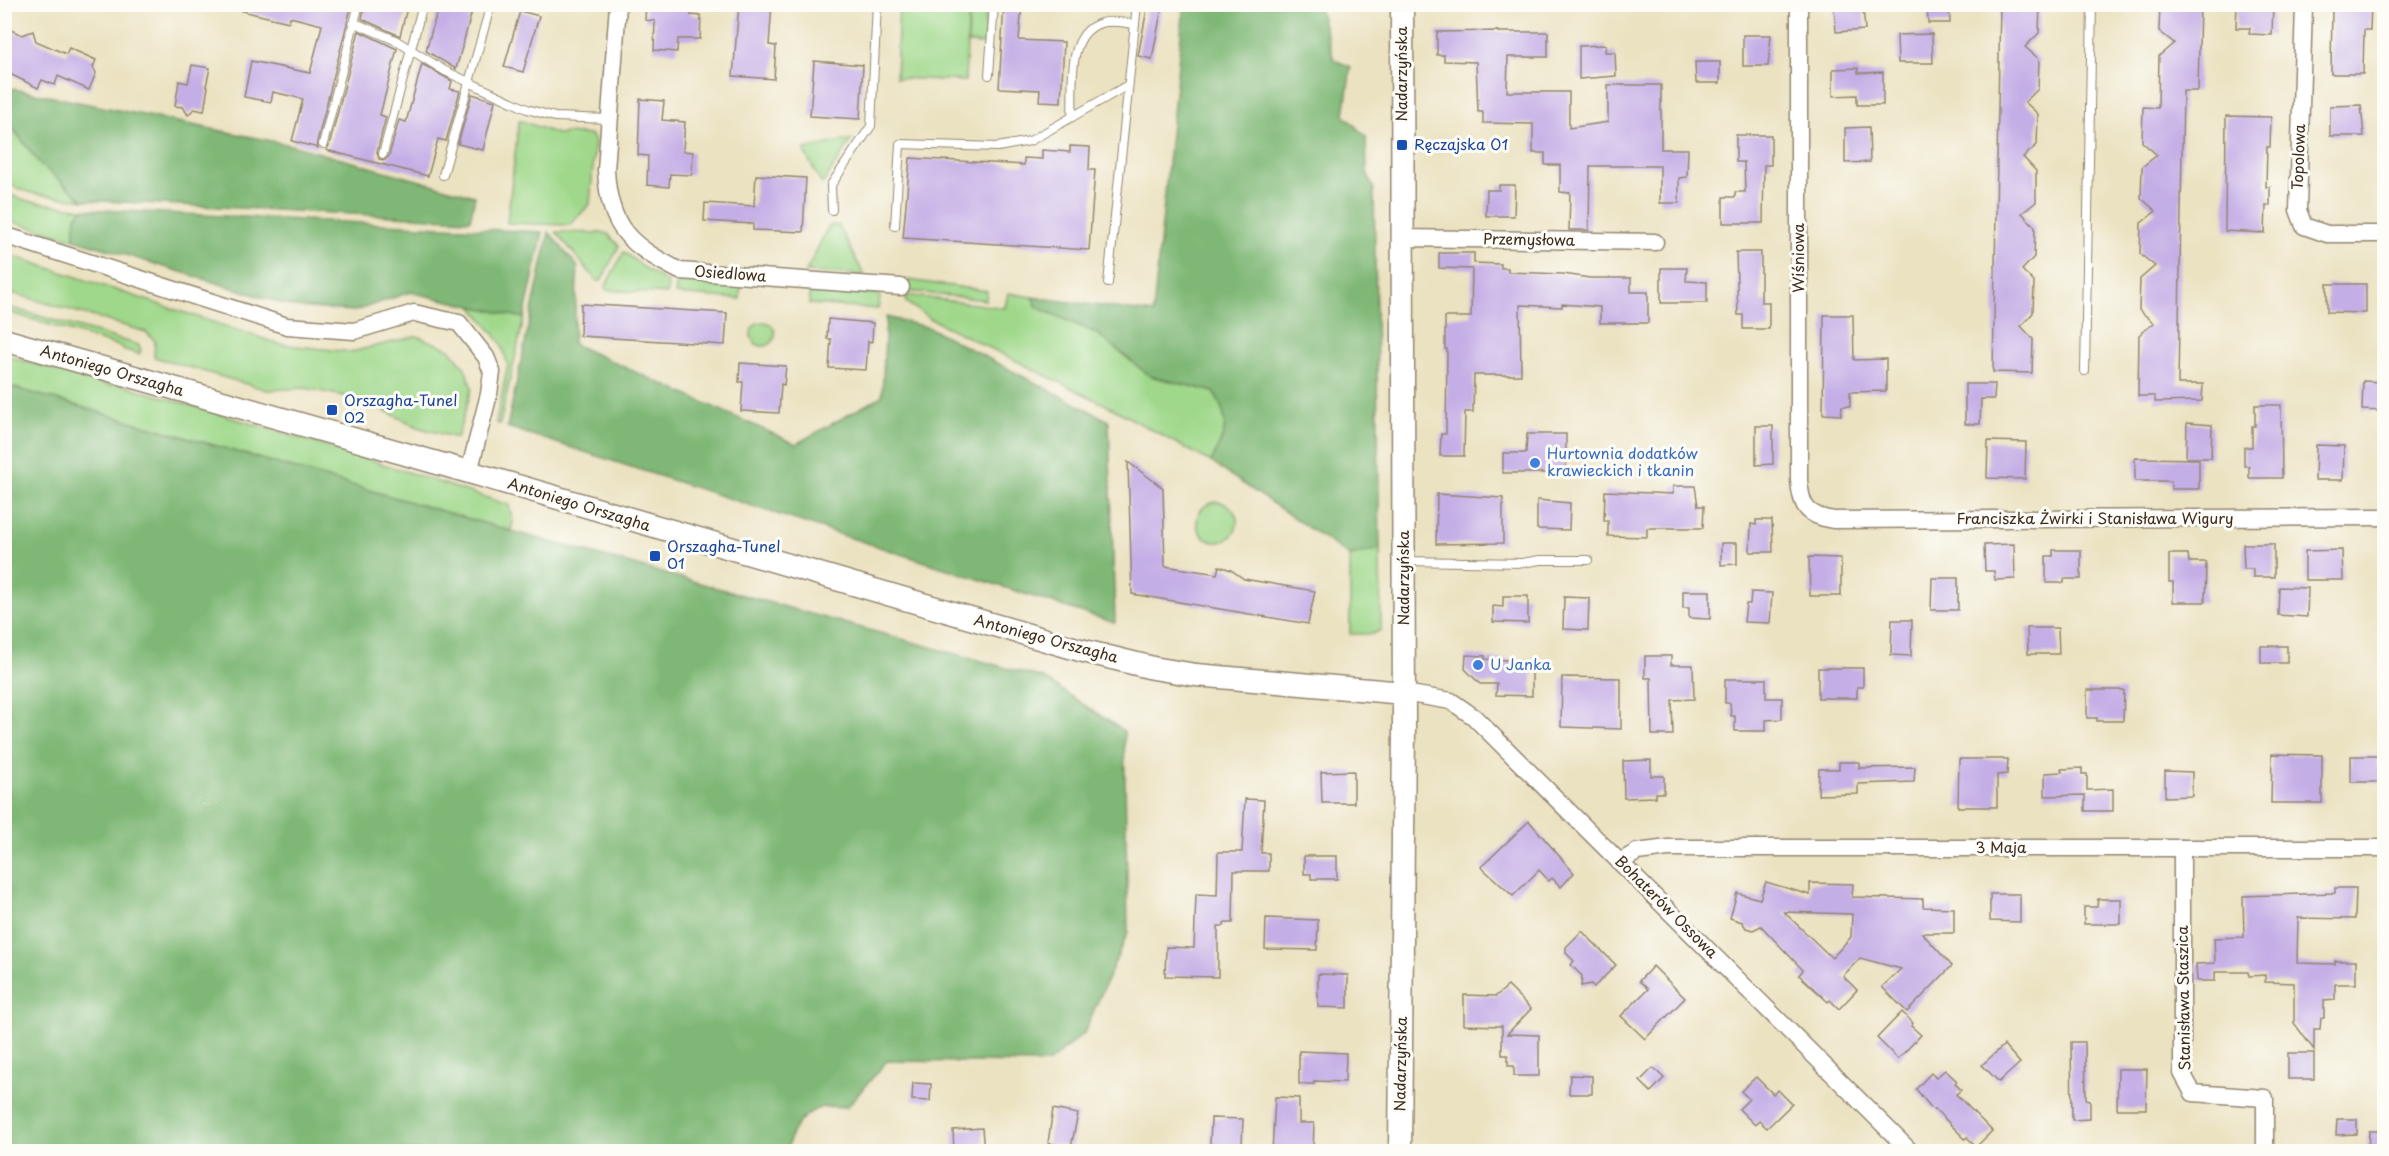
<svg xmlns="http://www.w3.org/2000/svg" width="2389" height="1156" viewBox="0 0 2389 1156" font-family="'Playpen Sans',sans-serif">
<rect width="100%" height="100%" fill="#fdfcf7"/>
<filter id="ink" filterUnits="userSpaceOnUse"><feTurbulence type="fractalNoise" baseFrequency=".0167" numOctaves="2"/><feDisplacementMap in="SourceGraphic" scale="12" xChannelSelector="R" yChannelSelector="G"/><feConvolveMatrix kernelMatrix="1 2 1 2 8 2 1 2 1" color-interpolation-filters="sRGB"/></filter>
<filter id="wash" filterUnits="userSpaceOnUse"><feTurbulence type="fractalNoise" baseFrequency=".008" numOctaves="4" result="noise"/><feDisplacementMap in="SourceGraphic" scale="24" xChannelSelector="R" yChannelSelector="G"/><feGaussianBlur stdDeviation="1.35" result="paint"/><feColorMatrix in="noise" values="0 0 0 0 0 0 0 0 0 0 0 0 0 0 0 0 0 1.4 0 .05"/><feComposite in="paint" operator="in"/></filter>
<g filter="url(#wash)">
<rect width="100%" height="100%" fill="#ebe2c1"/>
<g fill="#9fd88a" stroke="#6d8154" stroke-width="1.5">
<polygon points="899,5 969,5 965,81 896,78"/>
<polygon points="970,5 986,5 984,44 968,43"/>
<path d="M4,114L6,120L40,164L83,200C58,196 25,197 5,181Z"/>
<polygon points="519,120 560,135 565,133 591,135 595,141 590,204 570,225 507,223"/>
<polygon points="852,139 823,183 821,183 804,151 805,149"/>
<polygon points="4,193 28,201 83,209 76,216 74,239 5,220"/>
<polygon points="832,225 839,226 864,275 806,272 828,227"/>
<polygon points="556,232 604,233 608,234 619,246 601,281 597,281"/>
<polygon points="624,252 643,267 668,283 667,294 607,290 605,287"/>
<polygon points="4,253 279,344 351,352 417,336 450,349 465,368 472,388 457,438 420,428 363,400 305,388 267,390 154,357 155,341 146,332 5,291"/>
<polygon points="677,279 741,284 740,299 675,294"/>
<polygon points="908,280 987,291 986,300 907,291"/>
<polygon points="817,290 877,294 880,297 878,309 809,304 809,295"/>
<path d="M1008,293L1032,297L1038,308L1096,333L1150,376L1214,392C1232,422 1225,433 1211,462L1108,406L931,319L906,302V295L1005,308Z"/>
<polygon points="5,306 139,345 141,351 139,354 122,349 122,347 5,311"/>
<polygon points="472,306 524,318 500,424 496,423 508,365 501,343"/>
<circle cx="763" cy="334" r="12"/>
<polygon points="4,355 111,386 113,382 349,453 509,505 513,521 511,531 5,385"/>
<circle cx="1217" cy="522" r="20"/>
<polygon points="1380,549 1381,630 1373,634 1350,634 1350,556"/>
</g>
<g fill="#7fb876" stroke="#5d714a" stroke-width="1.5">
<path d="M1184,5H1318L1334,60L1351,67L1344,115L1366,137L1367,172L1374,190L1380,549L1350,556L1211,462C1225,433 1232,422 1214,392L1150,376L1096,333L1038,308L1032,297L1153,313Z"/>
<polygon points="4,87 291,145 475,196 470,220 83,200 40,164 6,119"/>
<polygon points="83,209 543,232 524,318 410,292 355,311 294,307 74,239 76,216"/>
<polygon points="549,232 578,267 573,344 796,444 882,396 886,317 930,328 1109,421 1115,623 507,427"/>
<path d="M5,385L511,531L1043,678L1124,731L1128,932L1084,1033L1048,1063L887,1061L847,1107C839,1107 827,1105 819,1108C801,1115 788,1133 788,1151H5Z"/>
</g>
<g id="blocks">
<g fill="#c4aee6" fill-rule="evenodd">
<polygon points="242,4 352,4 317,142 318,148 292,141 303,99 273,92 271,102 244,97 251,61 310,73 322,25 290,17 289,22 242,11"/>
<polygon points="365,4 408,4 400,36 362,19"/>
<polygon points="439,4 474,4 456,69 426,51"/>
<polygon points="646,4 691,4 691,15 701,16 700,39 678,39 677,52 654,50 655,21 645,20"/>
<polygon points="739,4 772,4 769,45 776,46 774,79 733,76"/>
<polygon points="1004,4 1022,4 1019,40 1064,42 1061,102 1039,101 1040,90 999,88"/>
<polygon points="1148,4 1162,7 1152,59 1138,56"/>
<polygon points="1927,4 1949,4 1950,23 1928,23"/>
<polygon points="2000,4 2040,4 2039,33 2025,47 2039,59 2038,89 2025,102 2038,114 2037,145 2023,157 2036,171 2036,202 2022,213 2035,227 2034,257 2022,270 2034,282 2033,313 2021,326 2033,339 2032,373 1993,372"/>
<polygon points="2160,4 2200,4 2198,91 2183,91 2178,384 2203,384 2202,401 2155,402 2155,396 2138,396 2139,335 2154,323 2139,310 2140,279 2155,266 2140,254 2141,223 2156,211 2141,198 2142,167 2157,155 2142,142 2143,107 2158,108 2159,56 2174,43 2159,31"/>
<polygon points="2237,4 2273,4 2272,35 2249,34 2250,28 2236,28"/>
<polygon points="2332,4 2371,4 2370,30 2364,30 2363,74 2331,74"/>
<polygon points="1863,6 1865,30 1836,32 1834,8"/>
<polygon points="520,11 539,16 523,72 504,67"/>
<polygon points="4,27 22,35 33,31 36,41 66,54 69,48 96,60 93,67 96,73 89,90 58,76 55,85 42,80 38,88 4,71"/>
<polygon points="359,31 397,49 380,115 386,117 377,152 379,159 385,160 389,156 399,120 406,122 422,64 452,81 450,89 460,91 446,141 438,139 428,176 326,150 329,146"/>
<polygon points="1498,31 1498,32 1548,32 1548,57 1508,57 1507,92 1569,92 1569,128 1608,122 1608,85 1661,85 1661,149 1688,149 1687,177 1679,178 1679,203 1660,203 1660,166 1590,166 1589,230 1569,230 1570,193 1560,192 1560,165 1545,165 1545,153 1533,153 1533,124 1483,123 1483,112 1478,112 1476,62 1444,61 1444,55 1437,55 1437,32"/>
<polygon points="1932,34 1933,63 1898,63 1897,35"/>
<polygon points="1743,35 1771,35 1768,66 1743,66"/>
<polygon points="1606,45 1605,52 1615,52 1616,76 1579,79 1579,46"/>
<polygon points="814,61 863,65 860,119 810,116"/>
<polygon points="1695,62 1720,62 1720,83 1696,83"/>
<polygon points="192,65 210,68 206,86 208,87 204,111 194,109 188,115 183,107 175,106 179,81 188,83"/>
<polygon points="1858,68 1858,73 1883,72 1883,105 1857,105 1857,95 1833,96 1833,69"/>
<polygon points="472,94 495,101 483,150 458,144"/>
<polygon points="640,99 664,101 662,120 685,122 683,151 693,152 692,175 670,174 669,187 647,185 648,156 638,155"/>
<polygon points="2361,105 2364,136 2330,136 2330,106"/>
<polygon points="2226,116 2271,117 2270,147 2267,147 2266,187 2270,187 2270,206 2266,206 2265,233 2225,231"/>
<polygon points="1869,127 1870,162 1845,163 1845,128"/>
<polygon points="1736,135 1771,135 1771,165 1764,165 1763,223 1723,223 1723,197 1735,197 1735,192 1745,192 1744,162 1736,162"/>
<polygon points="1070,146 1090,147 1089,170 1095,170 1089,250 903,238 910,158 1024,165 1024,158 1042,159 1042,150 1070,152"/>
<polygon points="756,175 806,178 803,232 753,230 753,224 704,221 705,203 754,206"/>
<polygon points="1499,185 1515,185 1514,216 1486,216 1487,190 1499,190"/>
<polygon points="1736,252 1761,252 1761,302 1769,302 1769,329 1743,329 1743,315 1738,315"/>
<polygon points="1439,253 1474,253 1474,263 1501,264 1501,268 1508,268 1508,272 1563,274 1590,278 1631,278 1631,292 1648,292 1648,323 1600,323 1600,307 1562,304 1562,307 1520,305 1521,375 1474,375 1473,412 1465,412 1464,456 1440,456 1441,434 1446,434 1447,349 1445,349 1445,317 1471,317 1472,269 1439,268"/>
<polygon points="1661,268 1687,268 1686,281 1707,282 1707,303 1661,303"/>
<polygon points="2327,284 2366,284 2366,313 2327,312"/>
<polygon points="581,304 727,313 725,345 580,336"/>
<polygon points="1824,315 1853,315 1854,360 1886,359 1886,391 1850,392 1850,406 1842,406 1841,415 1823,414"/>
<polygon points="828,319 873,323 872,342 868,341 866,370 829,368 831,339 827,339"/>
<polygon points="740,363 786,366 784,385 781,384 779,413 741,411 743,382 739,382"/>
<polygon points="2363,381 2382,382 2382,411 2362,410"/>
<polygon points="1965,384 1995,384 1994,399 1981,399 1980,424 1965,424"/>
<polygon points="2255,405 2281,405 2282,478 2249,478 2249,466 2244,466 2244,447 2252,447 2252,426 2255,426"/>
<polygon points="2187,423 2212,425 2211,458 2186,458"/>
<polygon points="1756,426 1773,426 1773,464 1756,465"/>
<polygon points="1527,434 1566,434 1566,473 1503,473 1503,453 1526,453"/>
<polygon points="1988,441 2026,442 2025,479 1987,478"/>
<polygon points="2316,445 2344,446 2343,480 2315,480"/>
<polygon points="2135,458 2199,459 2199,489 2171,489 2171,481 2135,481"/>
<polygon points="1128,462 1163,488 1165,566 1217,574 1219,566 1231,570 1244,579 1315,591 1308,624 1132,594"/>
<polygon points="1673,486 1695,486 1698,506 1704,506 1703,528 1647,528 1647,537 1608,536 1608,521 1604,521 1605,491 1673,494"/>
<polygon points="1437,494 1503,498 1503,543 1436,544"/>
<polygon points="1537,500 1570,503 1569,530 1537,529"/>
<polygon points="1756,520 1772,520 1773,552 1750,552 1751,524 1756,525"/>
<polygon points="1721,543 1737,543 1737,564 1721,565"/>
<polygon points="2014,544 2015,579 1995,580 1994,571 1985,571 1984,545"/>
<polygon points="2243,544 2274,544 2274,577 2253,577 2253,569 2244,569"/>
<polygon points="2053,550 2081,550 2081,579 2064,579 2064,583 2046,583 2046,556 2053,556"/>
<polygon points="2342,550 2343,580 2305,580 2305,551"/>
<polygon points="2169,554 2188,554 2189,562 2206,562 2205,602 2173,602 2173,582 2169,582"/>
<polygon points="1809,557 1841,558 1841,596 1810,596"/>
<polygon points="1932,578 1958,578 1958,610 1931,610"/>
<polygon points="2279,587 2308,588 2307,617 2278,615"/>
<polygon points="1683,591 1710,591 1710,619 1689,618 1689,608 1683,608"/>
<polygon points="1751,592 1772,593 1770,623 1744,622 1746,604 1750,604"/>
<polygon points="1503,596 1528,596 1528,623 1493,622 1493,606 1503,607"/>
<polygon points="1564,597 1589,598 1588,630 1563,629"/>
<polygon points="1892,620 1912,620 1911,656 1891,655"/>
<polygon points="2027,628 2058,628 2059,654 2028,654"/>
<rect x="2261" y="646" width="26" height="17"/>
<polygon points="1466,655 1485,656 1485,659 1532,661 1532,696 1496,695 1497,684 1480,684 1465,669"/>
<polygon points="1645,656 1671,656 1671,665 1693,665 1694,699 1672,700 1673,735 1652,735 1651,678 1645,678"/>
<polygon points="1818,668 1863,668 1863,687 1857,687 1857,698 1818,698"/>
<polygon points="1562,677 1621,678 1621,729 1561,727"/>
<polygon points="1725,679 1766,679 1766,698 1782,698 1782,719 1766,720 1766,731 1735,731 1735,716 1731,716 1730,703 1725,703"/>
<polygon points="2087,690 2124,690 2123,721 2097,721 2097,718 2087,718"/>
<polygon points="2272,754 2322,755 2322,803 2271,803"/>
<polygon points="2351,756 2378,756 2378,766 2385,766 2385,782 2351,782"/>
<polygon points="1959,759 2008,759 2007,774 1997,775 1997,807 1958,807"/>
<polygon points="1651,760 1651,776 1664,776 1664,793 1656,793 1656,797 1624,798 1623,761"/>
<polygon points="1839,762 1859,762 1859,768 1915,767 1914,782 1858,784 1858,794 1818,795 1819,769 1839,769"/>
<polygon points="2082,768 2082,774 2087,774 2087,790 2113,789 2113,811 2085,811 2085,795 2045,796 2045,773 2062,772 2061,769"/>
<polygon points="1354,771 1354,803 1322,803 1321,772"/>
<polygon points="2165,771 2192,772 2192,796 2165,797"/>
<polygon points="1245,799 1264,800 1261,853 1269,853 1269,871 1234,871 1233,923 1224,923 1224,926 1218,926 1218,977 1165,976 1166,947 1194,948 1196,894 1217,895 1218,852 1242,852"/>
<polygon points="1529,821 1574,873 1561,887 1552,878 1549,881 1539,870 1513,896 1481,867"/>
<polygon points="1304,856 1337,856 1337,879 1311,879 1311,874 1304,874"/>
<path d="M1766,882L1810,895V883L1853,884L1852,897L1923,899V907L1954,908V933H1922L1952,966L1907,1012L1882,987L1901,969L1860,958L1843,976L1857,990L1839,1009L1830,1000L1828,1002L1799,975L1803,970L1761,926L1753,930L1746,928L1742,922L1730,918L1737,893L1760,899ZM1784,912L1852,914L1851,937L1832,958Z"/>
<polygon points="2335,888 2356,888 2355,919 2298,918 2297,963 2335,964 2335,961 2356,961 2356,984 2335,984 2335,1000 2324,1001 2324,1018 2321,1018 2320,1029 2314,1029 2314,1050 2294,1023 2294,983 2265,982 2265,975 2249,976 2248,972 2215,972 2215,981 2197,981 2196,964 2215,963 2214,938 2244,937 2243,896 2335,893"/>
<polygon points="1990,894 2020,894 2020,922 1990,921"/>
<polygon points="2098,899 2121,899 2121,924 2084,924 2084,907 2097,907"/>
<polygon points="1266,918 1318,920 1317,950 1265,949"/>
<polygon points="1582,931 1616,965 1594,987 1591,984 1581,986 1582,976 1571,965 1574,961 1566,953 1566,947"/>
<polygon points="1653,966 1685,998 1645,1039 1621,1016 1648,989 1639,981"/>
<polygon points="1318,974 1348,975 1348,1008 1318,1007"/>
<polygon points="1508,986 1531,1009 1507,1034 1539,1035 1539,1076 1514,1076 1514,1066 1508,1066 1508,1055 1502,1055 1502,1026 1464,1025 1464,995 1496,996"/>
<polygon points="1902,1012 1913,1023 1911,1026 1921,1035 1898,1059 1877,1038"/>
<polygon points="2071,1042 2085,1042 2086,1099 2090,1100 2090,1119 2072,1120"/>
<polygon points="2004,1045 2020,1063 1999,1082 1982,1065"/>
<polygon points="1299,1051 1346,1053 1345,1082 1314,1081 1314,1084 1299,1084"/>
<rect x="2288" y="1053" width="26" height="26"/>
<polygon points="1653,1068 1664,1078 1651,1092 1640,1081"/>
<polygon points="2118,1069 2147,1069 2146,1109 2117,1109"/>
<polygon points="1945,1070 1957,1081 1955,1083 1961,1090 1956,1094 1992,1131 1976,1147 1967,1137 1965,1139 1935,1109 1933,1110 1916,1089 1931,1073 1936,1078"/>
<polygon points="1570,1075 1592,1076 1592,1094 1569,1094"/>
<polygon points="1756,1077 1773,1094 1778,1090 1792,1104 1767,1128 1759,1121 1755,1125 1739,1109 1749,1099 1741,1091"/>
<polygon points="913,1083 931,1084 930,1101 912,1100"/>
<polygon points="1275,1097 1299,1098 1299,1123 1314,1123 1313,1152 1272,1152"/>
<polygon points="1053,1109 1078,1114 1071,1147 1048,1143"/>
<polygon points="1211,1118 1243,1119 1242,1147 1210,1146"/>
<polygon points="2337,1119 2357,1119 2357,1134 2336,1135"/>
<polygon points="982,1128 984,1152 954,1152 953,1130"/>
<polygon points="2369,1131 2385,1131 2385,1152 2368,1152"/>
</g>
</g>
</g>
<g filter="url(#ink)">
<use href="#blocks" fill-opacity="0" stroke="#938670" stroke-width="1.5"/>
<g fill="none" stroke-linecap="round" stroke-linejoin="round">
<defs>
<g id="lane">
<polyline points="355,23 395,40 445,71 527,109 555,117 610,119"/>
<polyline points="989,75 994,4"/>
<path d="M1072,117C1074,88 1065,34 1101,23C1111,20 1125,23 1135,24"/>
<polyline points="323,144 359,4"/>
<polyline points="383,154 423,4"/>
<polyline points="443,175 489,11"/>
<polyline points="832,210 831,185 871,126 877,4"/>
<polyline points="895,226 900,144 998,147 1030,141 1128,85"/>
<polyline points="1108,283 1137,4"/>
<polyline points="2085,371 2092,4"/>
<polyline points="1404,561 1522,563 1540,560 1588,560"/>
</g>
<g id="street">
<path d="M618,4L606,170C609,229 630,245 680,271L901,287"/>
<path d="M1799,4V480C1801,507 1807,516 1834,520L2384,517"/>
<polyline points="2304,4 2298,210 2304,226 2327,234 2384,234"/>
<polyline points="4,235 287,326 354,331 414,313 459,323 486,357 492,372 489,394 469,472"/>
<polyline points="1403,238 1655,242"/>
<polyline points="1404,693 1451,701 1474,717 1911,1152"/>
<polyline points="2182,848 2182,1073 2193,1093 2265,1098 2265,1152"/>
<polyline points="1620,862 1637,852 1668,848 2384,848"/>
</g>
<g id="secondary">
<polyline points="4,340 469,472 1080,650 1153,668 1196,675 1404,693"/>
<polyline points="1400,1152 1404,729 1402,4"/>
</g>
</defs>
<use href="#lane" stroke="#938670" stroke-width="10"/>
<use href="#street" stroke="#938670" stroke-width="19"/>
<use href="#secondary" stroke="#938670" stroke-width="25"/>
<use href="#lane" stroke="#fff" stroke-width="8"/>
<use href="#street" stroke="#fff" stroke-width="16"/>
<use href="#secondary" stroke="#fff" stroke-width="22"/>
</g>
</g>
<g fill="#1a4fb4" stroke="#fdfcf7" stroke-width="2">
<rect x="1396" y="139" width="12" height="12" rx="3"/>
<rect x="326" y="404" width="12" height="12" rx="3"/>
<rect x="649" y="550" width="12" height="12" rx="3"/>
</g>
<g fill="#3f7fe0" stroke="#fdfcf7" stroke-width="2">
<circle cx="1535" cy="463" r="6"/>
<circle cx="1478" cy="665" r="6"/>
</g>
<g text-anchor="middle" stroke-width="6" stroke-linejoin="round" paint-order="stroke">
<g font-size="15" fill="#3b2a1e" stroke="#fdfcf7">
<text transform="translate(1402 74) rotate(-90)" y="5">Nadarzyńska</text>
<text transform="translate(2299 157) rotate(-88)" y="5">Topolowa</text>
<text transform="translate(1529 240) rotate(1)" y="5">Przemysłowa</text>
<text transform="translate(1799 258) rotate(-90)" y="5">Wiśniowa</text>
<text transform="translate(730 274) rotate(4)" y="5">Osiedlowa</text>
<text transform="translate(112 371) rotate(16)" y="5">Antoniego Orszagha</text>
<text transform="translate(579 505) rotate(17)" y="5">Antoniego Orszagha</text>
<text x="2095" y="524">Franciszka Żwirki i Stanisława Wigury</text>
<text transform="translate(1404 578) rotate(-90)" y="5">Nadarzyńska</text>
<text transform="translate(1046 639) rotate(15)" y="5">Antoniego Orszagha</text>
<text x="2001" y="853">3 Maja</text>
<text transform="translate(1666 907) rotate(45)" y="5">Bohaterów Ossowa</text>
<text transform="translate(2184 998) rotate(-91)" y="5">Stanisława Staszica</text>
<text transform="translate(1401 1064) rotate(-89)" y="5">Nadarzyńska</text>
</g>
<g font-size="15" fill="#164399" stroke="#fdfcf7" text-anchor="start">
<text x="1414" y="150">Ręczajska 01</text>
<text x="344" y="406">Orszagha-Tunel<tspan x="344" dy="17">02</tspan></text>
<text x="667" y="552">Orszagha-Tunel<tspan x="667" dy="17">01</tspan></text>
</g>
<g font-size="15" fill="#366cbe" stroke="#fdfcf7" text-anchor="start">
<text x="1547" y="459">Hurtownia dodatków<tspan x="1547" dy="17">krawieckich i tkanin</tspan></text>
<text x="1490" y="670">U Janka</text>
</g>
</g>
<rect width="2389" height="1156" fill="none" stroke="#fdfcf7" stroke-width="24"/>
</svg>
